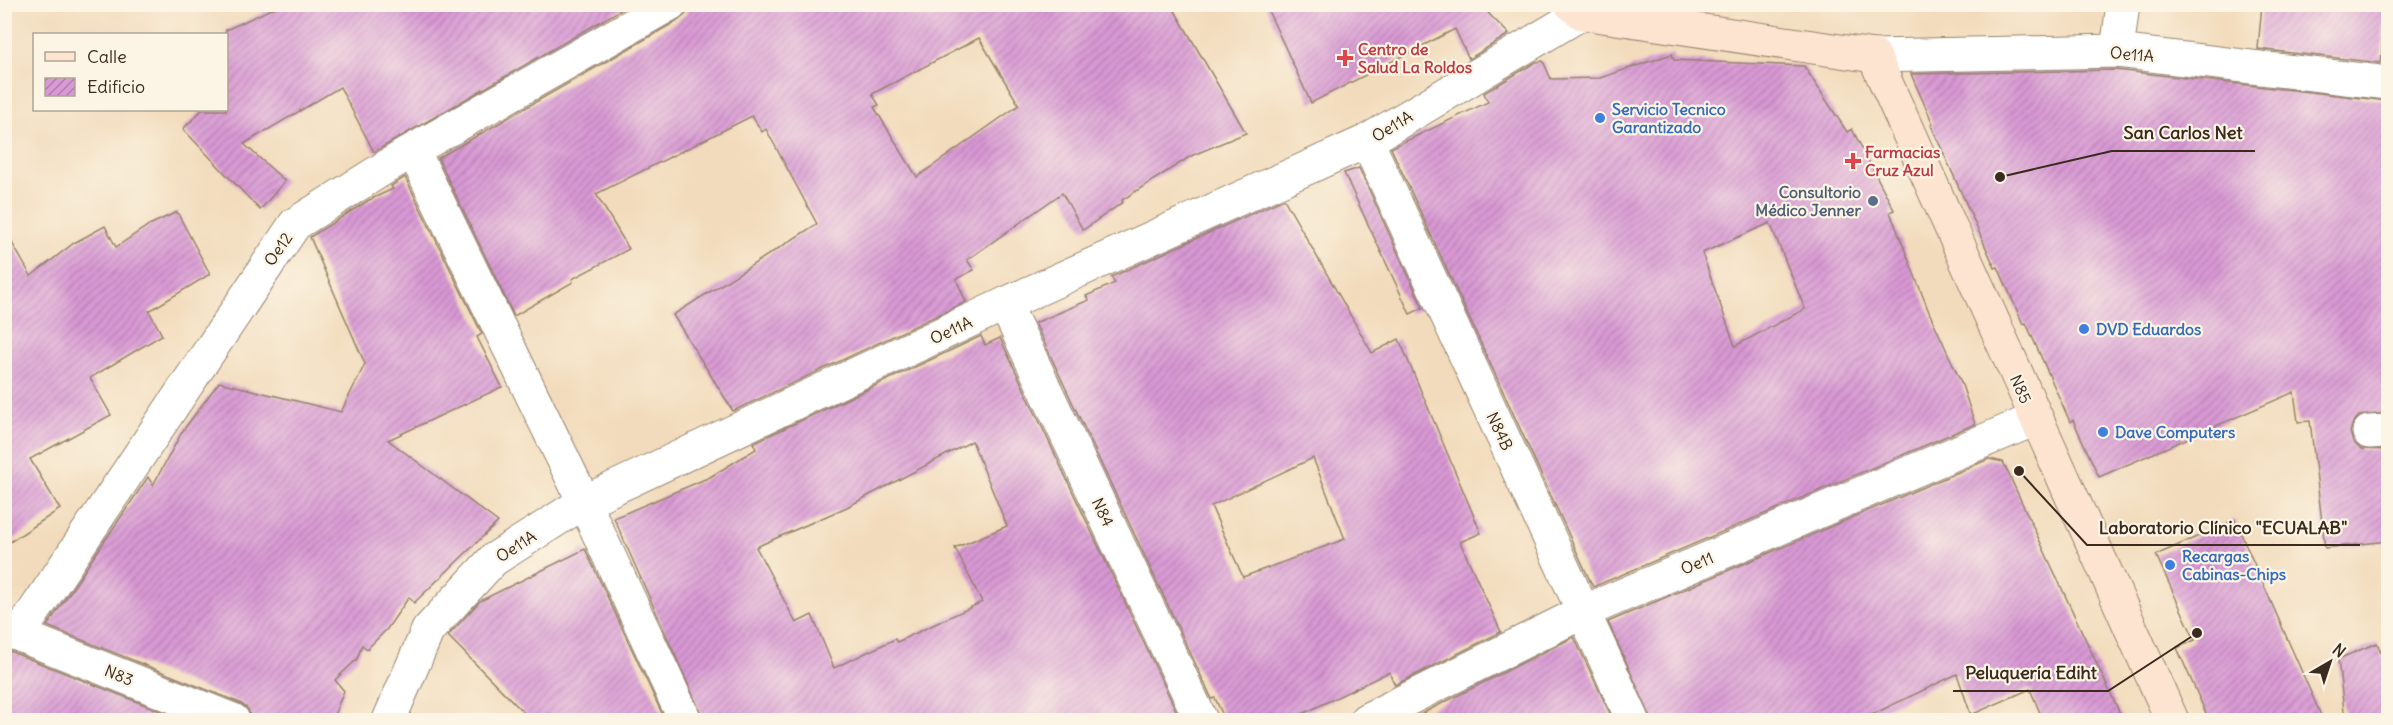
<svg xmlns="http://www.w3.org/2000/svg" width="2393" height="725" viewBox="0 0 2393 725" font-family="Delius,sans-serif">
<defs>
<pattern id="building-hatch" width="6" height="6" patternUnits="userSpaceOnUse" patternTransform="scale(1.5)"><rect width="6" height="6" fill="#d999d5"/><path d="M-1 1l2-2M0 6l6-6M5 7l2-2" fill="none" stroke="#b17dac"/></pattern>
</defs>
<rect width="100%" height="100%" fill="#fcf5e5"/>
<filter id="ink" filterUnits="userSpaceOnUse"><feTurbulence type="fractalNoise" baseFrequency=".0167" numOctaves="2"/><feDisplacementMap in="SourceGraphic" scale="12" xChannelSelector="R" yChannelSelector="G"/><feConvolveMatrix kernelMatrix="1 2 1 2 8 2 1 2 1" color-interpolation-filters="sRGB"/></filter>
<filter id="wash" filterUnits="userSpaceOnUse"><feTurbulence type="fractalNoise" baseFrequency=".008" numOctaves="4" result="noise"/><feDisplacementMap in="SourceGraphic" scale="24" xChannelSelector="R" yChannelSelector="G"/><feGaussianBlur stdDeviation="1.35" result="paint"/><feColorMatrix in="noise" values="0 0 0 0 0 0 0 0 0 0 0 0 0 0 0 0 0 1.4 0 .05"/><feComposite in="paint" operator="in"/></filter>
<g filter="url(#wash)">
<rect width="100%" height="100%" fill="#f2dbbc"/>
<g id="blocks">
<g fill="url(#building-hatch)" fill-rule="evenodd">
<polygon points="282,4 631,4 374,152 340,87 244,144 285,181 260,210 183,129 202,110 226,110 226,30"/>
<path d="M689,4H1171L1246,133L1191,156L1122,200L1123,202L1083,230L1062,193L967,260L974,270L956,279L966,302L733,411L673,315L817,224L766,129L762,132L752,116L596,194L629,249L572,279L573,282L514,316L438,158L679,20L686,14ZM979,38L1019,105L917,177L874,107L879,105L872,94Z"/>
<polygon points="1265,4 1504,4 1488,13 1509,34 1469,59 1455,29 1311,103"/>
<polygon points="2262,4 2386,4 2381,63 2258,49"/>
<path d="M1672,54L1674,60L1804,66L1847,132L1852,129L1894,210L1890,212L1929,312L1961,382L1975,424L1593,587L1391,148L1488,102L1484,93L1536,62L1543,61L1551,79L1600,78ZM1770,223L1805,309L1735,346L1702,253Z"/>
<polygon points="2116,70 2388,101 2388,413 2359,416 2353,423 2350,432 2353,442 2361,449 2388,450 2388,541 2325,548 2310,421 2298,422 2294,392 2099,477 2073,420 2070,422 2026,323 2023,324 1998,267 1995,268 1931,125 1933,124 1911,74"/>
<polygon points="1359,168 1423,308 1410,314 1344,173"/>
<polygon points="405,177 482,334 477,337 502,387 388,440 498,522 414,603 409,597 387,629 367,649 362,645 357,659 335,680 344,691 332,720 251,720 248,709 240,703 47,626 148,477 153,485 182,432 219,382 341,412 365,364 310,237 369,200 393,189 391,186"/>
<path d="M1284,199L1372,353L1399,339L1481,533L1460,542L1501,632L1395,685L1389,672L1290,720H1225L1215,698L1212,699L1035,323L1089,300L1086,296L1115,283L1111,277ZM1313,458L1345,539L1243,577L1211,506Z"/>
<polygon points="177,212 210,274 149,311 162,335 90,378 111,415 30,459 60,509 4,546 4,229 31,276 74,243 105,226 116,247 149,225"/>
<path d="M981,336L985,345L1000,338L1178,715L1165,720H704L614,518L710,477L756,449L753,443ZM972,441L1007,526L955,548L982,602L897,642L895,639L834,668L812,615L796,623L756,547L847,507Z"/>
<polygon points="1989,459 2003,462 2123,720 2043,720 2030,689 1971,715 1957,674 1861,720 1652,720 1608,622"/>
<polygon points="2235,520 2323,720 2209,720 2177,648 2195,640 2156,555"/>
<polygon points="585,549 665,720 531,720 448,636 480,601"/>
<polygon points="1574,637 1613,720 1411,720 1411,719"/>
<polygon points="2377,643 2388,671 2388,720 2345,720 2338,659"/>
<polygon points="4,649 183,720 4,720"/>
</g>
</g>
</g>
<g filter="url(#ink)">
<use href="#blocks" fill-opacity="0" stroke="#96826d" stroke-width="1.5"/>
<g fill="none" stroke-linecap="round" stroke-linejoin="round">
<defs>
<g id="minor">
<polyline points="2117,51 2123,4"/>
<polyline points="1367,141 1633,720"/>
<polyline points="413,150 584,502 685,720"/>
<polyline points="1005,304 1201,720"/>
<polyline points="2369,432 2388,431"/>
<polyline points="4,629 233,720"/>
<polyline points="19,634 295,224 413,150 670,4"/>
<polyline points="389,720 428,630 493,560 584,502 1005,304 1367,141 1597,4"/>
<polyline points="1366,720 1583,612 2035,419"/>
</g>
<polyline id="tertiary" points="1874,56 2117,51 2388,83"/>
<polyline id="secondary" points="1571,4 1582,13 1874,56 2172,720"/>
</defs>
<use href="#minor" stroke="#96826d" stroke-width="35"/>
<use href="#tertiary" stroke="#96826d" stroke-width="35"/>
<use href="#secondary" stroke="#96826d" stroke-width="35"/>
<use href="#minor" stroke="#fff" stroke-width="33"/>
<use href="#tertiary" stroke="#fff" stroke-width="33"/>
<use href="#secondary" stroke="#fde4d1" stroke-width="33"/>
</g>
</g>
<g fill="#e0444e" stroke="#fcf5e5" stroke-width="2">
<path d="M1342 49h6v6h6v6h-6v6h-6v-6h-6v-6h6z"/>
<path d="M1850 152h6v6h6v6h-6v6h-6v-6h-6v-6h6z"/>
</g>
<g fill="#3f7fe0" stroke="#fcf5e5" stroke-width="2">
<circle cx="1600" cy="118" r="6"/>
<circle cx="2084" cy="329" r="6"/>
<circle cx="2103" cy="432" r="6"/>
<circle cx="2170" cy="565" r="6"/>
</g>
<circle fill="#5c6f8a" stroke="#fcf5e5" stroke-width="2" cx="1873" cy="201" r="6"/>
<g text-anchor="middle" stroke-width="4.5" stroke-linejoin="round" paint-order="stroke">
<g font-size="16" font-weight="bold" fill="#be3a42" stroke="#fcf5e5" text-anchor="start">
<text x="1358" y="55">Centro de<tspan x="1358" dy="18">Salud La Roldos</tspan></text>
<text x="1865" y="158">Farmacias<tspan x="1865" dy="18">Cruz Azul</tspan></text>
</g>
<g font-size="16" fill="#3b2a1e" stroke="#fcf5e5">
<text transform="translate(2132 54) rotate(5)" y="6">Oe11A</text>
<text transform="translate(1392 126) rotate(-31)" y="6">Oe11A</text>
<text transform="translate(278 249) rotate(-56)" y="6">Oe12</text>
<text transform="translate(951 330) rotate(-25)" y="6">Oe11A</text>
<text transform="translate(2021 389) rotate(66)" y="6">N85</text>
<text transform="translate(1500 431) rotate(65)" y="6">N84B</text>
<text transform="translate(1103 512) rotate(65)" y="6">N84</text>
<text transform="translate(516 546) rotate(-33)" y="6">Oe11A</text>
<text transform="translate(1697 563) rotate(-23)" y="6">Oe11</text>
<text transform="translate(119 675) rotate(22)" y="6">N83</text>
</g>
<g font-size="16" font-weight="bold" fill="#366cbe" stroke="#fcf5e5" text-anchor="start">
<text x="1612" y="115">Servicio Tecnico<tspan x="1612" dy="18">Garantizado</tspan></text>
<text x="2096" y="335">DVD Eduardos</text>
<text x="2115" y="438">Dave Computers</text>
<text x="2182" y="562">Recargas<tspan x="2182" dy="18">Cabinas-Chips</tspan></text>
</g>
<g font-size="16" font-weight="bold" fill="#4e5e75" stroke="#fcf5e5" text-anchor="end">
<text x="1861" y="198">Consultorio<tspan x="1861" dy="18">Médico Jenner</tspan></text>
</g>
</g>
<path fill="none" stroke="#3b2a1e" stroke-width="2" d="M2000 177L2112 151H2255M2019 471L2087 545H2360M2197 633L2108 691H1953"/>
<g fill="#3b2a1e" stroke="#fcf5e5" stroke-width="2">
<circle cx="2000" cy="177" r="6"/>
<circle cx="2019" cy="471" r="6"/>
<circle cx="2197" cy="633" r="6"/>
</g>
<g font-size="18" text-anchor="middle" font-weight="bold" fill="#3b2a1e" stroke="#fcf5e5" stroke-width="4.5" stroke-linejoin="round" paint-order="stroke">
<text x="2183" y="139">San Carlos Net</text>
<text x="2223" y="534">Laboratorio Clínico "ECUALAB"</text>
<text x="2031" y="679">Peluquería Ediht</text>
</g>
<rect width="2393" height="725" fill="none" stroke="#fcf5e5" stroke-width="24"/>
<rect x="33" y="33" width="195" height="78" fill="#fcf5e5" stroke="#afa495" stroke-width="1.5"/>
<rect x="45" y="52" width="30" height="9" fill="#fde4d1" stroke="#afa495" stroke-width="1.5"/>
<text x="87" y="63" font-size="18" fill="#3b2a1e">Calle</text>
<rect x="45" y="78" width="30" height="18" fill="url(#building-hatch)" stroke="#afa495" stroke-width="1.5"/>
<text x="87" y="93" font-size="18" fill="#3b2a1e">Edificio</text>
<g transform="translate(2330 662) rotate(39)" stroke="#fcf5e5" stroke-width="4.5" paint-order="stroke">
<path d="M0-4.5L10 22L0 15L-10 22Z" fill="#3b2a1e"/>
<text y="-9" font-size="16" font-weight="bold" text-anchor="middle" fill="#3b2a1e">N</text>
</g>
</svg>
